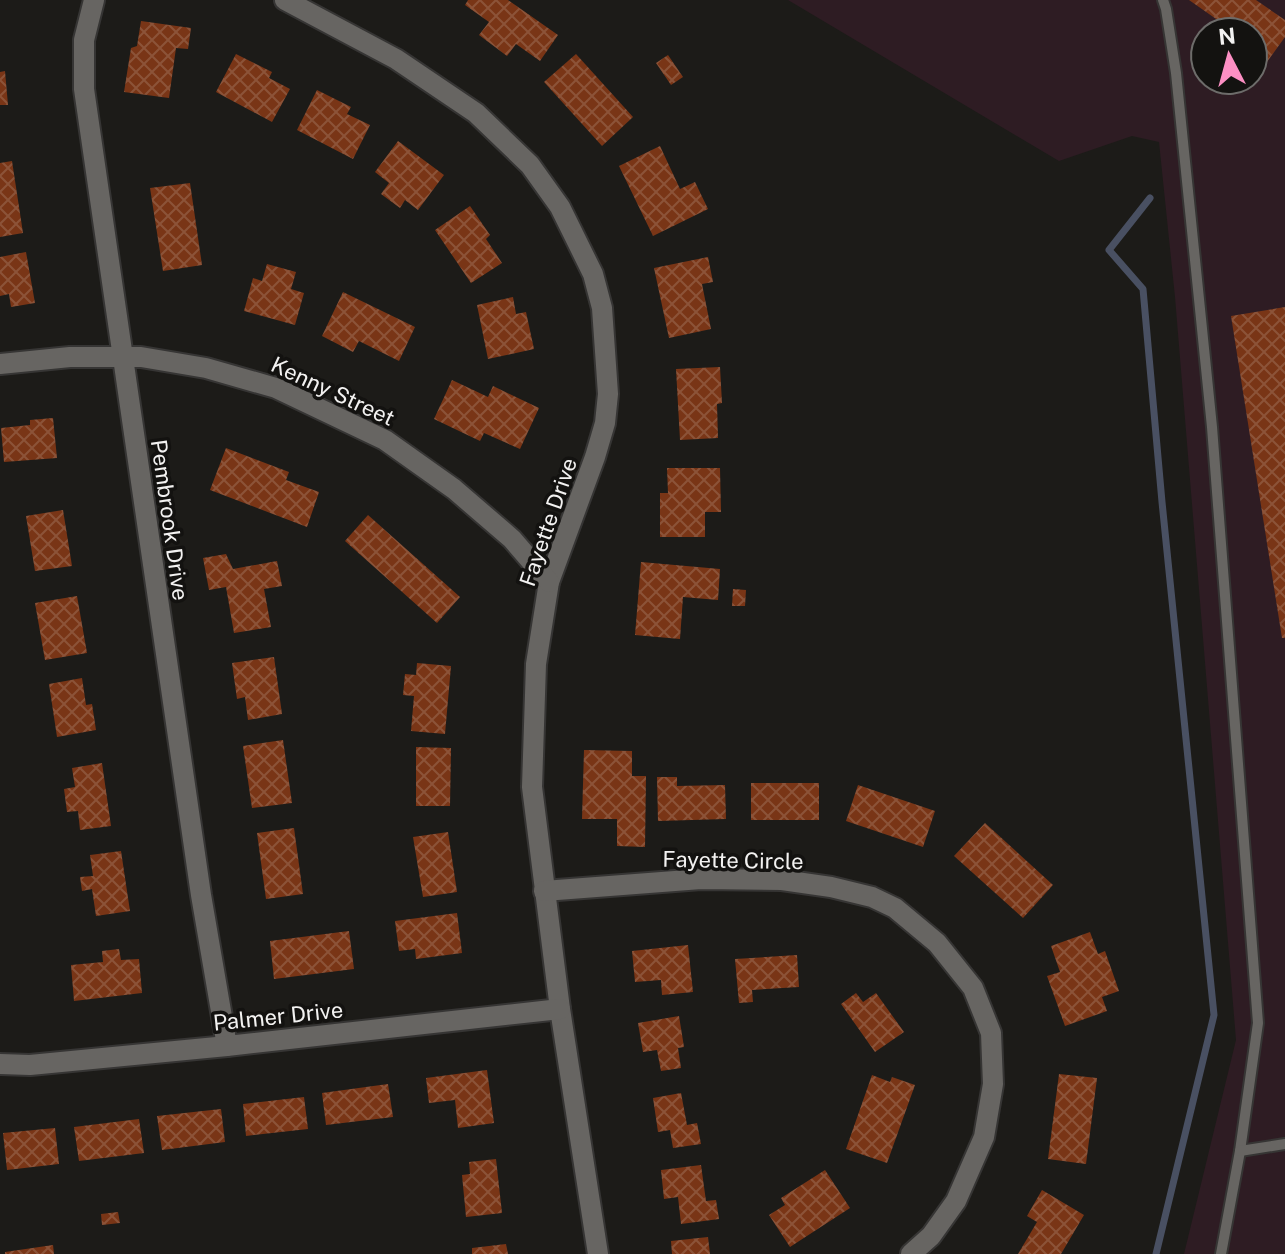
<svg xmlns="http://www.w3.org/2000/svg" width="1285" height="1254" viewBox="0 0 1285 1254" font-family="'Public Sans',sans-serif">
<defs>
<pattern id="building-cross-hatch" width="8" height="8" patternUnits="userSpaceOnUse" patternTransform="scale(2)"><rect width="8" height="8" fill="#793516"/><path d="M0 0l8 8M0 8l8-8" fill="none" stroke="#8c5338"/></pattern>
</defs>
<rect width="100%" height="100%" fill="#1c1b18"/>
<path fill="#2e1c23" fill-rule="evenodd" d="M788,0H1285V1254H1184L1236,1040L1175,297L1159,142L1132,136L1059,161ZM1205,32H1253V80H1205Z"/>
<g fill="none" stroke-linecap="round" stroke-linejoin="round">
<polyline stroke="#495062" stroke-width="7" points="1150,198 1109,250 1143,289 1162,502 1214,1015 1156,1254"/>
</g>
<g fill="url(#building-cross-hatch)">
<polygon points="468,0 508,0 558,35 540,61 516,44 507,56 479,35 489,22 465,5"/>
<polygon points="1189,0 1256,0 1285,20 1285,37 1253,81 1253,32 1211,32 1219,21"/>
<polygon points="141,21 191,28 188,49 176,48 169,98 124,92 131,48 137,46"/>
<polygon points="236,54 272,72 269,78 290,89 272,122 216,92"/>
<polygon points="576,54 633,117 602,146 544,82"/>
<polygon points="668,55 683,77 671,85 656,63"/>
<polygon points="5,71 8,105 0,105 0,72"/>
<polygon points="317,90 351,107 347,114 370,125 353,159 297,130"/>
<polygon points="398,141 444,175 418,210 405,200 400,208 381,194 389,183 375,172"/>
<polygon points="660,146 680,189 695,182 708,209 653,236 619,166"/>
<polygon points="12,161 23,233 0,237 0,163"/>
<polygon points="190,183 202,265 163,271 150,188"/>
<polygon points="470,206 490,235 486,239 502,263 471,283 435,230"/>
<polygon points="26,252 35,303 11,307 9,294 0,296 0,257"/>
<polygon points="708,257 713,282 702,284 711,329 669,338 654,268"/>
<polygon points="267,264 296,272 291,289 304,293 295,325 244,311 253,278 262,281"/>
<polygon points="343,292 415,327 399,361 359,341 353,352 322,336"/>
<polygon points="513,297 516,314 526,312 534,349 488,359 477,305"/>
<polygon points="1285,307 1285,638 1282,638 1231,316"/>
<polygon points="720,367 722,403 717,404 718,438 680,440 676,369"/>
<polygon points="452,380 488,397 493,386 539,408 520,449 484,433 480,441 434,419"/>
<polygon points="53,418 57,458 4,462 1,428 30,425 30,420"/>
<polygon points="226,448 289,472 286,480 319,492 307,527 210,490"/>
<polygon points="667,468 720,468 721,512 705,512 705,537 660,537 660,493 668,493"/>
<polygon points="63,510 72,566 35,571 26,516"/>
<polygon points="368,515 460,597 437,623 345,541"/>
<polygon points="226,554 233,569 277,561 282,586 264,589 271,627 234,633 226,587 209,590 203,558"/>
<polygon points="641,562 720,569 718,600 683,597 680,639 635,635"/>
<polygon points="733,589 746,590 745,606 732,606"/>
<polygon points="77,596 87,653 45,660 35,603"/>
<polygon points="274,657 282,714 248,720 245,697 237,699 232,663"/>
<polygon points="417,663 451,666 445,734 411,731 414,696 403,695 405,674 416,675"/>
<polygon points="82,678 86,705 92,704 96,730 57,737 49,684"/>
<polygon points="283,740 292,803 252,808 243,746"/>
<polygon points="416,747 451,748 450,806 416,806"/>
<polygon points="584,750 632,751 632,776 646,776 645,847 617,846 617,819 582,819"/>
<polygon points="102,763 111,826 80,830 78,811 67,812 64,789 75,787 72,768"/>
<polygon points="657,777 677,777 677,786 725,785 726,819 658,821"/>
<rect x="751" y="783" width="68" height="37"/>
<polygon points="858,785 935,811 923,847 846,821"/>
<polygon points="985,823 1053,885 1023,918 954,856"/>
<polygon points="294,828 303,894 266,899 257,833"/>
<polygon points="448,832 457,892 423,897 413,837"/>
<polygon points="121,851 130,911 96,916 92,889 82,891 80,877 93,876 90,855"/>
<polygon points="457,913 462,953 416,959 415,949 399,951 395,921"/>
<polygon points="349,931 354,969 274,979 270,941"/>
<polygon points="1090,932 1098,954 1105,951 1119,991 1102,997 1107,1011 1065,1026 1047,976 1060,972 1051,946"/>
<polygon points="688,945 693,992 662,995 661,980 635,982 632,951"/>
<polygon points="119,949 121,960 139,959 142,993 74,1001 71,965 103,962 102,951"/>
<polygon points="797,955 799,987 752,990 753,1002 739,1003 735,959"/>
<polygon points="856,993 863,1002 876,993 904,1032 875,1052 841,1004"/>
<polygon points="679,1016 684,1047 678,1048 681,1068 661,1071 657,1050 643,1052 638,1023"/>
<polygon points="487,1070 494,1123 458,1128 455,1100 429,1103 426,1078"/>
<polygon points="1059,1074 1097,1078 1086,1164 1048,1159"/>
<polygon points="872,1075 890,1082 892,1077 915,1085 887,1163 846,1149"/>
<polygon points="388,1084 393,1117 326,1125 322,1093"/>
<polygon points="681,1093 687,1125 697,1123 701,1144 673,1148 670,1130 658,1132 653,1098"/>
<polygon points="304,1097 308,1129 246,1136 243,1104"/>
<polygon points="221,1109 225,1142 162,1150 157,1116"/>
<polygon points="139,1119 144,1153 79,1161 74,1127"/>
<polygon points="55,1128 59,1164 7,1170 3,1133"/>
<polygon points="496,1159 502,1213 466,1217 462,1175 470,1174 469,1162"/>
<polygon points="701,1165 706,1201 716,1200 719,1219 681,1224 678,1197 664,1199 661,1170"/>
<polygon points="825,1170 850,1208 790,1247 769,1215 785,1205 781,1198"/>
<polygon points="1042,1190 1084,1215 1061,1254 1018,1254 1037,1222 1027,1216"/>
<polygon points="118,1212 120,1223 102,1225 101,1214"/>
<polygon points="708,1237 710,1254 672,1254 671,1241"/>
<polygon points="506,1244 508,1254 472,1254 472,1248"/>
<polygon points="53,1245 54,1254 5,1254 5,1252"/>
</g>
<g fill="none" stroke-linecap="round" stroke-linejoin="round">
<defs>
<g id="service">
<polyline points="1163,0 1166,9 1176,73 1212,427 1258,1023 1240,1151 1221,1254"/>
<polyline points="1240,1151 1285,1144"/>
</g>
<g id="minor">
<polyline points="94,0 84,40 84,89 201,895 227,1046"/>
<polyline points="285,0 396,59 476,113 530,165 560,207 593,274 602,308 608,394 605,423 595,457 549,582 536,664 532,787 560,1009 598,1254"/>
<polyline points="0,364 70,357 141,357 206,368 276,388 385,440 454,489 512,539 549,582"/>
<polyline points="544,891 701,879 782,880 831,887 872,897 895,908 937,943 973,988 991,1033 993,1084 984,1137 956,1201 931,1236 911,1254"/>
<polyline points="0,1064 30,1065 227,1046 560,1009"/>
</g>
</defs>
<use href="#service" stroke="#363534" stroke-width="14"/>
<use href="#minor" stroke="#363534" stroke-width="24"/>
<use href="#service" stroke="#676562" stroke-width="10"/>
<use href="#minor" stroke="#676562" stroke-width="20"/>
</g>
<g text-anchor="middle" stroke-width="7" stroke-linejoin="round" paint-order="stroke">
<g font-size="22" fill="#f3f2f1" stroke="#131210">
<text transform="translate(333 391) rotate(25)" y="8">Kenny Street</text>
<text transform="translate(170 520) rotate(82)" y="8">Pembrook Drive</text>
<text transform="translate(548 522) rotate(-71)" y="8">Fayette Drive</text>
<text transform="translate(733 860) rotate(1)" y="8">Fayette Circle</text>
<text transform="translate(278 1016) rotate(-6)" y="8">Palmer Drive</text>
</g>
</g>
<g transform="translate(1229 56) rotate(354)"><circle r="38" fill="#131210" stroke="#6d6c6a" stroke-width="2"/>
<path d="M0-6L14 30L0 20L-14 30Z" fill="#fc8fc3"/>
<text y="-12" font-size="22" font-weight="bold" text-anchor="middle" fill="#f3f2f1">N</text>
</g>
</svg>
